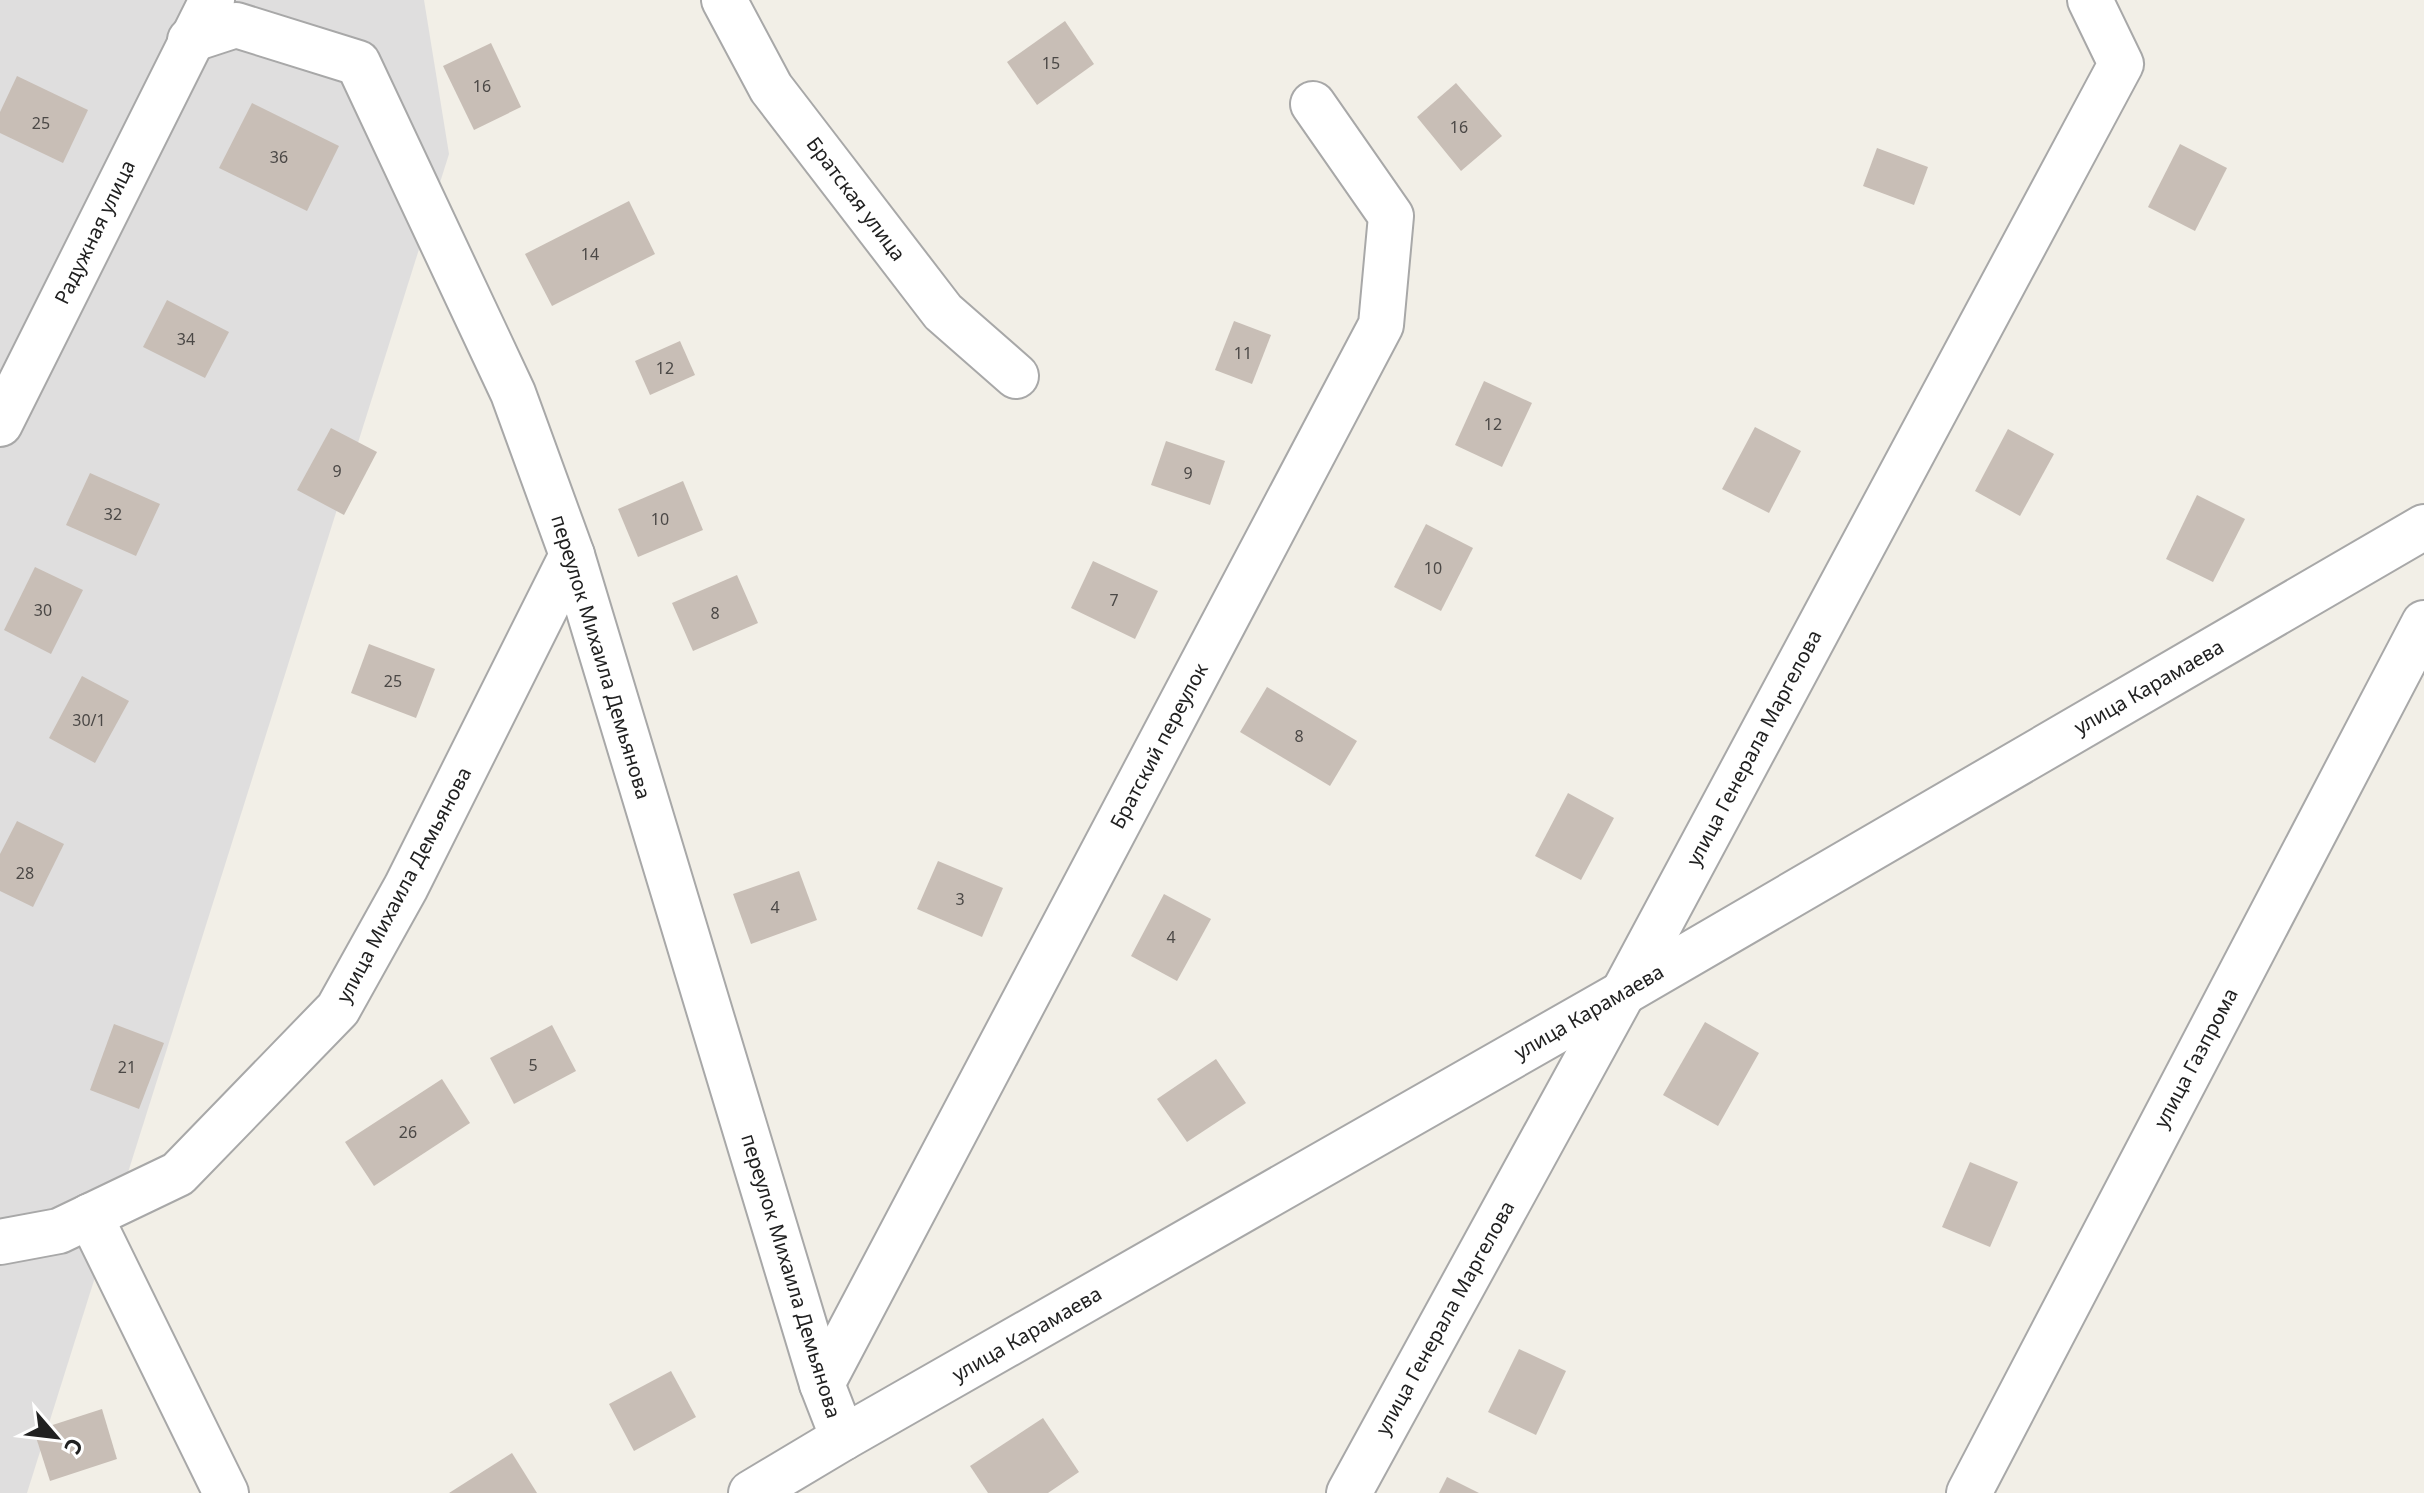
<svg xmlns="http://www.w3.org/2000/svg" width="2424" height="1493" viewBox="0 0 2424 1493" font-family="'Noto Sans',sans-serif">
<rect width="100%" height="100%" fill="#f2efe7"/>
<polygon fill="#dfdede" points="0,0 424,0 449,154 27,1493 0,1493"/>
<g fill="#c8beb6">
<polygon points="1065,21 1094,64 1037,105 1007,62"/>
<polygon points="491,43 521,107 474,130 443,66"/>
<polygon points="17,76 88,110 63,163 0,133 0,112"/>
<polygon points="1456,83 1502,136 1461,171 1417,117"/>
<polygon points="252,103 339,146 307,211 219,168"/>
<polygon points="2180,144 2227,168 2195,231 2148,207"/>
<polygon points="1877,148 1928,167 1914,205 1863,186"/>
<polygon points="629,201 655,254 552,306 525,254"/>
<polygon points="167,300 229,332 205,378 143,347"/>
<polygon points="1234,321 1271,335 1252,384 1215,370"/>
<polygon points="680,341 695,375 650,395 635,361"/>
<polygon points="1484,381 1532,403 1502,467 1455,445"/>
<polygon points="1755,427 1801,451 1769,513 1722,489"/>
<polygon points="331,428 377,452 344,515 297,490"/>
<polygon points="2008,429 2054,454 2020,516 1975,491"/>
<polygon points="1166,441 1225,461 1210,505 1151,485"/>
<polygon points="90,473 160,504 136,556 66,525"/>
<polygon points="683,481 703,530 638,557 618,509"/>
<polygon points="2197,495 2245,519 2213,582 2166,559"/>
<polygon points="1426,524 1473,548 1441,611 1394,587"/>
<polygon points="1093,561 1158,591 1135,639 1071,608"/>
<polygon points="35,567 83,590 51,654 4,630"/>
<polygon points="737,575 758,623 693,651 672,603"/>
<polygon points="369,644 435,669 416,718 351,693"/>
<polygon points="82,676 129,701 95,763 49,738"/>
<polygon points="1267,687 1357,741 1330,786 1240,732"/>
<polygon points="1568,793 1614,818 1581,880 1535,856"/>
<polygon points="17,821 64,844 33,907 0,891 0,854"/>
<polygon points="938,861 1003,888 982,937 917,909"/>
<polygon points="799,871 817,920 751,944 733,894"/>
<polygon points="1164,894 1211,919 1177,981 1131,956"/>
<polygon points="1705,1022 1759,1053 1718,1126 1663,1095"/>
<polygon points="114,1024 164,1043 139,1109 90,1090"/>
<polygon points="552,1025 576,1071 514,1104 490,1058"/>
<polygon points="1216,1059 1246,1103 1187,1142 1157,1099"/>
<polygon points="442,1079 470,1123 374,1186 345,1142"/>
<polygon points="1970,1162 2018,1182 1990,1247 1942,1227"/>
<polygon points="1519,1349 1566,1371 1536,1435 1488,1412"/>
<polygon points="671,1371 696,1417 634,1451 609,1404"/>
<polygon points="102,1409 117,1459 50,1481 34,1431"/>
<polygon points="1043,1418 1079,1472 1048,1493 988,1493 970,1466"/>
<polygon points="512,1453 537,1493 449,1493"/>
<polygon points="1447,1477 1479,1493 1439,1493"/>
</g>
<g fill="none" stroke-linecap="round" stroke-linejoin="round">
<defs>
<g id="minor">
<polyline points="724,0 771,88 943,312 1016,376"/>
<polyline points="190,40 236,25 358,63 513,393 572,555 822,1384 843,1438"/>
<polyline points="0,424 212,0"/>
<polyline points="90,1216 226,1493"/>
<polyline points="0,1242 59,1231 178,1174 338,1009 406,887 572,555"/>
<polyline points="822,1384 1381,325 1391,216 1313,104"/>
<polyline points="751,1493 843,1438 1623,993 2424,527"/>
<polyline points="1349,1493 1623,993 2121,64 2090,0"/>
<polyline points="1969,1493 2424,623"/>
</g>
</defs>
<use href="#minor" stroke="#a8a8a8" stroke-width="48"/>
<use href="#minor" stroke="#fff" stroke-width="44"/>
</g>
<g text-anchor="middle" stroke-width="8" stroke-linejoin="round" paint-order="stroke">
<g font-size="16" fill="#4b4846">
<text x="1051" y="69">15</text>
<text x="482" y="92">16</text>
<text x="41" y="129">25</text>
<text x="1459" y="133">16</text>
<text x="279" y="163">36</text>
<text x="590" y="260">14</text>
<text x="186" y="345">34</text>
<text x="1243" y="359">11</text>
<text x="665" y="374">12</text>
<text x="1493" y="430">12</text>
<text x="337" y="477">9</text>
<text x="1188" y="479">9</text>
<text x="113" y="520">32</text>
<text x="660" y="525">10</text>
<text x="1433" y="574">10</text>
<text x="1114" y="606">7</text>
<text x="43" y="616">30</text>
<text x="715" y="619">8</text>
<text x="393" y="687">25</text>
<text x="89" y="726">30/1</text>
<text x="1299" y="742">8</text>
<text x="25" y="879">28</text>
<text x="960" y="905">3</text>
<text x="775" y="913">4</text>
<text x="1171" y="943">4</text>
<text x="533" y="1071">5</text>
<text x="127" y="1073">21</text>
<text x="408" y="1138">26</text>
</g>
<g font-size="20" fill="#212121" stroke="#fff">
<text transform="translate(856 199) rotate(53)" y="7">Братская улица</text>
<text transform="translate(95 232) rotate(-64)" y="7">Радужная улица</text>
<text transform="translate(601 657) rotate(73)" y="7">переулок Михаила Демьянова</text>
<text transform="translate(2149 687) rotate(-30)" y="7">улица Карамаева</text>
<text transform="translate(1159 746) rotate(-62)" y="7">Братский переулок</text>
<text transform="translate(1754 748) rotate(-62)" y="7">улица Генерала Маргелова</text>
<text transform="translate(404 885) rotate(-62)" y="7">улица Михаила Демьянова</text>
<text transform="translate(1589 1012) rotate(-30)" y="7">улица Карамаева</text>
<text transform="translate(2196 1058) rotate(-62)" y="7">улица Газпрома</text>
<text transform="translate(791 1276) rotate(73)" y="7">переулок Михаила Демьянова</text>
<text transform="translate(1445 1318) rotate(-61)" y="7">улица Генерала Маргелова</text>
<text transform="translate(1027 1334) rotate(-30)" y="7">улица Карамаева</text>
</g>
</g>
<g transform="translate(56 1437) rotate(118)" stroke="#ffffff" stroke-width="6" paint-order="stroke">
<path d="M0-6L14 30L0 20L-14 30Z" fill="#212121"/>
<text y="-12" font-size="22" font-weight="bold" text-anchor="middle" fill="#212121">С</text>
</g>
</svg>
